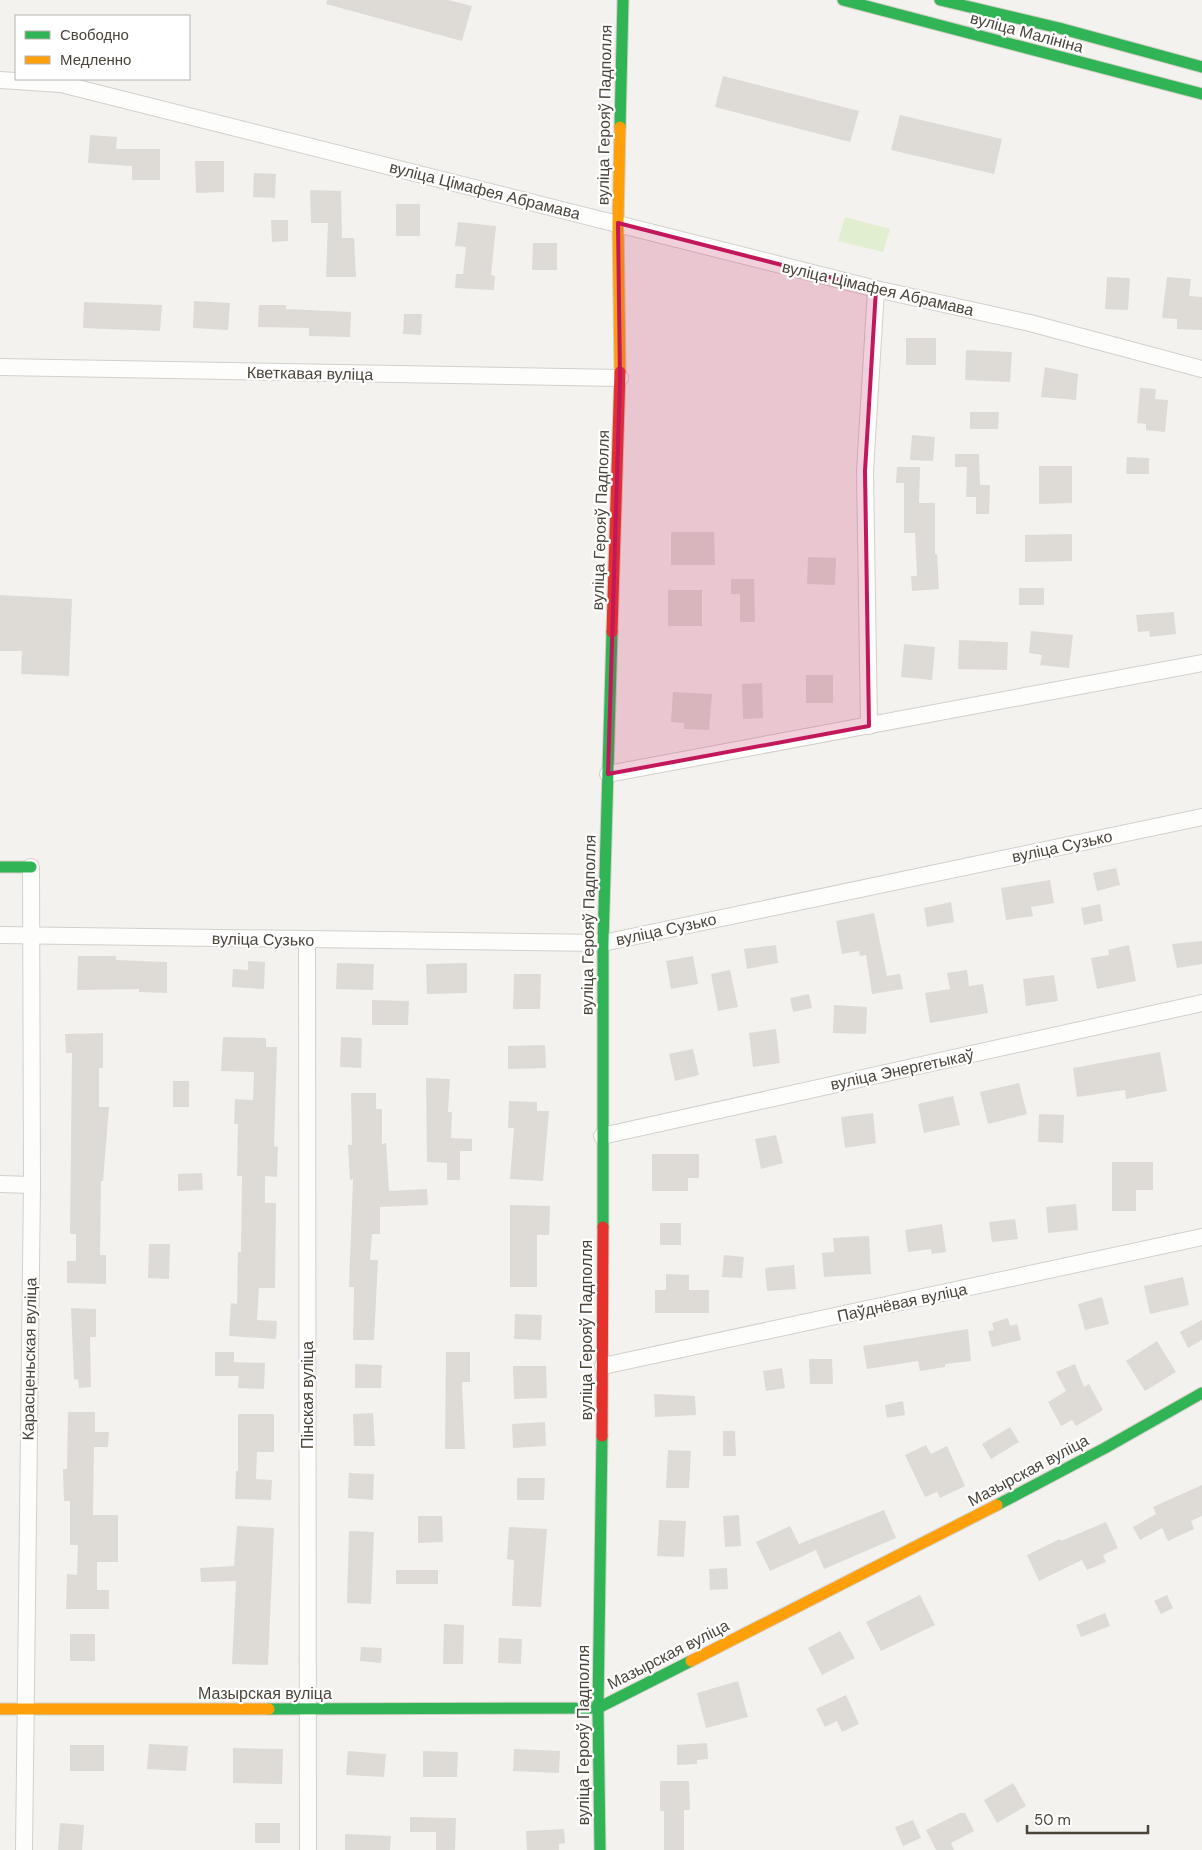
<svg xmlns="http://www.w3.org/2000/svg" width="1202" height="1850" viewBox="0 0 1202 1850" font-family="'DM Sans',sans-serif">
<rect width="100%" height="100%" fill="#f4f2ee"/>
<polygon fill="#e1eecf" points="845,217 890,229 883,252 838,241"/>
<g fill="#dedbd6">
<polygon points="327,0 448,0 472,6 462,41 326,4"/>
<polygon points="723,76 859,111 850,142 715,107"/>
<polygon points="900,115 1002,139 994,174 891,150"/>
<polygon points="90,135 117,137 116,149 160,149 160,180 132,180 132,166 88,163"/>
<polygon points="195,161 224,161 224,192 196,193"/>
<polygon points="254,173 276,174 275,198 253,197"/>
<polygon points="310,190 341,191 342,238 354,238 356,277 326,277 328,223 311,223"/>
<rect x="396" y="204" width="24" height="32"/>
<polygon points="271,220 288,220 288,241 272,242"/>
<polygon points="458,222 496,226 491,275 495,276 494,290 455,288 456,274 463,274 466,247 455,246"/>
<polygon points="533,243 557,243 557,270 532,270"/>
<polygon points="1107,277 1130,278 1128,310 1105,309"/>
<polygon points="1167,277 1191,279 1189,296 1202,297 1202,330 1177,329 1177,319 1162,318"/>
<polygon points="194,301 230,303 228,330 193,328"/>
<polygon points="84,302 162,305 160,331 83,328"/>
<polygon points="259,305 286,305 286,309 351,312 350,337 309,336 309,328 258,327"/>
<polygon points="404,314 422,314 421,335 403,334"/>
<rect x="906" y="338" width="30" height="27"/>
<polygon points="966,350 1012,352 1010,382 965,380"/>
<polygon points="1045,367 1078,374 1076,400 1041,397"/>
<polygon points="1140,388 1156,389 1155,399 1168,400 1165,432 1146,430 1146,424 1137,423"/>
<polygon points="970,412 999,412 998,429 970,429"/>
<polygon points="912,435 935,437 933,461 910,460"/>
<polygon points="955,454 979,454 980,485 990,485 989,514 976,514 976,497 966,497 967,467 955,467"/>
<polygon points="1127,457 1149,458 1149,474 1126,474"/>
<polygon points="1039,466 1072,466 1072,503 1039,504"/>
<polygon points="897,467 920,467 919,503 935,503 935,554 937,554 939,589 912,591 911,576 917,576 915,533 904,533 904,483 896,483"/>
<polygon points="671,532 714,532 715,565 671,565"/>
<polygon points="1072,534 1072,561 1025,562 1025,535"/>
<polygon points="808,557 836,558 835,585 807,584"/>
<polygon points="731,579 754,579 755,622 740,622 740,594 731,594"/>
<rect x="1019" y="588" width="25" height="17"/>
<rect x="668" y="590" width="34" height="36"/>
<polygon points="0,595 72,599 69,676 21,674 22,651 0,651"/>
<polygon points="1174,612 1176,634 1150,637 1149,631 1138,632 1136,615"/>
<polygon points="1031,631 1073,635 1069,668 1040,665 1042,655 1029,653"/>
<polygon points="959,640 1008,642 1007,670 958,669"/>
<polygon points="904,644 935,647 932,680 901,677"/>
<rect x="806" y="675" width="27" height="28"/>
<polygon points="762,683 763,718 743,719 742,684"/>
<polygon points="673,692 712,694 709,730 684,729 684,723 671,722"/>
<polygon points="1116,868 1120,885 1097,891 1093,873"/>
<polygon points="1050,880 1054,903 1031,907 1033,916 1006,920 1001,888"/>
<polygon points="951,902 954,922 927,927 924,908"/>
<polygon points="1100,904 1103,921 1084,925 1081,908"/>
<polygon points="874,913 887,976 900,974 903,989 872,994 866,955 860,956 859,951 842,954 836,921"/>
<polygon points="1202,941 1202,964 1177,968 1172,944"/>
<polygon points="776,945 778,963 747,969 744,949"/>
<polygon points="1129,945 1136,981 1097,989 1091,958 1109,955 1108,950"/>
<polygon points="78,956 116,956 116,960 167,962 167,993 139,992 139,989 77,990"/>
<polygon points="693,956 698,984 671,989 666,961"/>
<polygon points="248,961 265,962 264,989 232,987 233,969 248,970"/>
<polygon points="337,963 374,964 373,990 336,989"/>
<polygon points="467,963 467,993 427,994 426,964"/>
<polygon points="730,970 738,1007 718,1011 711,974"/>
<polygon points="967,970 969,986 983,984 988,1013 930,1023 925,993 950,989 947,973"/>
<polygon points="514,974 541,974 540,1009 513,1009"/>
<polygon points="1054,975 1058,1001 1026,1006 1023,979"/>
<polygon points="809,994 812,1008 793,1012 790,998"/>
<polygon points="372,1000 409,1001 408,1025 372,1025"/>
<polygon points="834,1005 867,1007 866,1034 833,1033"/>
<polygon points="776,1029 780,1063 753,1067 749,1033"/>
<polygon points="103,1033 103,1068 99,1068 99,1107 109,1107 103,1181 101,1181 100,1255 106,1255 106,1284 67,1283 67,1261 76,1261 76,1234 70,1234 72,1053 66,1053 65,1034"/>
<polygon points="223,1037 266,1038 266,1047 277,1047 274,1146 278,1147 277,1177 265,1176 265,1203 276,1203 275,1288 259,1288 257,1320 277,1321 276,1339 229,1336 231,1303 237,1304 238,1252 241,1252 242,1176 237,1176 238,1124 234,1124 235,1099 253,1100 254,1072 221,1071"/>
<polygon points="341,1037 362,1038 361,1068 340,1067"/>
<polygon points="545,1045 546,1068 508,1069 508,1046"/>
<polygon points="693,1049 699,1075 675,1081 669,1054"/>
<polygon points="1160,1052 1167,1091 1126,1099 1125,1090 1077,1097 1073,1068"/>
<polygon points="426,1078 450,1079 448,1112 452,1112 451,1138 472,1139 472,1151 460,1151 460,1180 447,1180 447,1163 427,1162"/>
<rect x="173" y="1081" width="16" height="26"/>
<polygon points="1019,1083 1027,1114 988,1124 980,1092"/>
<polygon points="351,1093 376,1093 376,1109 382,1109 382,1144 386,1143 389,1191 427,1189 428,1205 380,1207 380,1234 372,1234 370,1260 378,1260 374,1340 353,1340 354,1287 349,1287 353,1179 350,1180 348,1145 352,1145"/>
<polygon points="953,1096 960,1125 924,1133 918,1104"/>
<polygon points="509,1101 537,1102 537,1111 549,1111 543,1181 510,1179 514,1128 508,1128"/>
<polygon points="873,1113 876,1143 845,1148 841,1117"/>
<polygon points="1039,1114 1064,1115 1063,1143 1038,1142"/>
<polygon points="776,1135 783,1163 761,1169 755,1139"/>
<polygon points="652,1154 699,1154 699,1178 688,1178 688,1191 652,1191"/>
<polygon points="1112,1162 1153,1162 1153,1190 1136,1190 1136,1211 1112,1211"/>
<polygon points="202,1173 203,1190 178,1191 178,1174"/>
<polygon points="1076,1204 1078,1230 1048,1233 1046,1207"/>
<polygon points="510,1205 550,1206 549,1235 537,1235 537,1287 510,1287"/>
<polygon points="1015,1219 1018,1239 992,1242 989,1222"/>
<rect x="660" y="1223" width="21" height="22"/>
<polygon points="942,1224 946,1252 932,1254 931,1249 908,1252 905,1230"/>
<polygon points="869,1236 871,1274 824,1277 822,1253 834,1252 833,1238"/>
<polygon points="149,1244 170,1244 169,1279 148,1278"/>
<polygon points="724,1255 744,1257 742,1278 722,1277"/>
<polygon points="794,1265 796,1289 767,1291 765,1268"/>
<polygon points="666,1274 689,1275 689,1290 709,1290 709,1313 655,1313 655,1290 666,1290"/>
<polygon points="1183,1277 1189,1305 1150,1314 1144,1286"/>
<polygon points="1102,1297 1109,1324 1085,1330 1078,1304"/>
<polygon points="71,1308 96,1309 96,1337 90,1337 91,1387 79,1388 78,1379 74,1380"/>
<polygon points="515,1314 542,1315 541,1340 514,1339"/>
<polygon points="1008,1318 1010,1326 1017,1324 1021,1340 992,1347 988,1331 994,1330 992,1323"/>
<polygon points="1202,1320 1202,1340 1188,1348 1180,1332"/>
<polygon points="968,1329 971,1361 945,1364 945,1367 920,1371 918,1361 867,1369 863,1346"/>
<polygon points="1157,1341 1176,1372 1145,1391 1126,1361"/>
<polygon points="215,1352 234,1352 234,1362 265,1363 264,1389 238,1388 239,1376 215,1376"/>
<polygon points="446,1352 470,1352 470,1382 462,1382 465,1449 445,1449"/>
<polygon points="809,1359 832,1359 833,1384 810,1384"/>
<polygon points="355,1364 382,1365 381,1388 355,1388"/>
<polygon points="1075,1364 1084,1387 1089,1384 1103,1410 1076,1426 1072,1420 1061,1426 1048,1402 1066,1391 1056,1372"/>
<polygon points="513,1366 546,1366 547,1398 514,1399"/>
<polygon points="782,1368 785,1388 766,1391 763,1371"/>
<polygon points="654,1394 695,1396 696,1415 655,1417"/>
<polygon points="903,1401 905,1415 887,1418 885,1405"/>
<polygon points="68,1412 95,1412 95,1432 109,1432 108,1447 94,1447 93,1515 118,1515 118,1562 97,1562 97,1590 109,1590 109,1609 66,1609 67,1574 77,1575 78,1545 70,1545 70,1501 64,1501 63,1469 67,1469"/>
<polygon points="373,1413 375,1446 354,1446 353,1414"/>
<polygon points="238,1414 274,1414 274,1452 257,1452 256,1479 272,1480 271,1500 235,1499 236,1471 238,1471"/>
<polygon points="545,1422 546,1446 513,1448 512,1424"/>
<polygon points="1010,1427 1019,1442 991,1459 982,1444"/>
<polygon points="723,1431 735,1431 736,1456 723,1456"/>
<polygon points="926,1445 931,1454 947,1446 965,1486 940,1498 937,1492 925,1497 905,1455"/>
<polygon points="668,1450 691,1451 689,1488 666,1488"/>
<polygon points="349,1473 374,1474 373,1500 348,1498"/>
<polygon points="517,1478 545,1478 544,1500 517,1500"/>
<polygon points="1202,1485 1202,1516 1191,1521 1194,1529 1168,1541 1162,1528 1140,1540 1133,1527 1156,1514 1153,1507"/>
<polygon points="884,1510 896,1538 824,1569 816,1550 770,1571 756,1542 790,1526 799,1544"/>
<polygon points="739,1515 741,1546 725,1547 723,1516"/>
<polygon points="418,1516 442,1516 443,1542 418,1543"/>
<polygon points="659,1520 686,1521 684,1557 657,1556"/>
<polygon points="1106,1522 1118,1548 1103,1555 1106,1562 1087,1570 1082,1560 1039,1581 1027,1555 1060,1539 1061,1541"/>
<polygon points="237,1526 274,1528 268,1665 232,1664 236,1581 201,1582 200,1568 234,1566"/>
<polygon points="509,1527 547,1529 541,1607 512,1606 514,1560 507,1559"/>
<polygon points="349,1531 374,1532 371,1604 347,1603"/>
<polygon points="727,1568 728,1589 710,1590 709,1569"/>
<rect x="396" y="1570" width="42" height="14"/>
<polygon points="920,1595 935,1625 881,1651 866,1622"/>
<polygon points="1167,1595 1173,1608 1161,1614 1154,1601"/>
<polygon points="1105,1613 1110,1626 1081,1637 1076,1625"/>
<polygon points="444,1624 464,1625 463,1664 443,1664"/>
<polygon points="840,1631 855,1658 822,1675 808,1648"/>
<rect x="70" y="1634" width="25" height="27"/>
<polygon points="499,1638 522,1639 521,1664 498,1663"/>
<polygon points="361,1647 382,1648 381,1663 360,1661"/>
<polygon points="738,1681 748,1717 706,1728 697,1693"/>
<polygon points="846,1695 859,1724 842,1732 837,1721 825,1727 816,1709"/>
<polygon points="707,1743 708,1759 697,1760 697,1764 677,1765 677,1745"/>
<polygon points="149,1744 188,1746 186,1771 147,1769"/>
<rect x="70" y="1745" width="34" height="26"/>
<polygon points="233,1748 283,1749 282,1784 233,1783"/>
<polygon points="514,1749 560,1751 559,1773 513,1771"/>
<polygon points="348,1751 386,1754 384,1777 346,1775"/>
<polygon points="423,1751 458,1752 457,1777 423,1777"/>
<polygon points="660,1781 689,1781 690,1810 684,1810 684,1850 664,1850 664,1811 660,1811"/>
<polygon points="1013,1783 1026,1806 997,1823 984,1800"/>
<polygon points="960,1813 965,1813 974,1831 951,1843 954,1850 936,1850 926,1830"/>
<polygon points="410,1817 456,1818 455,1850 436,1850 436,1832 410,1832"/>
<polygon points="913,1820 921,1838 903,1846 895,1827"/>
<polygon points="60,1823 84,1825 82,1850 58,1850"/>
<rect x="255" y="1823" width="25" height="20"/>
<polygon points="564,1829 565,1843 559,1844 559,1850 527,1850 526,1831"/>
<polygon points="345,1834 391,1836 390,1850 345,1850"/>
</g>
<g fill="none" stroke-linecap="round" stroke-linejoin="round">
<defs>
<g id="street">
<polyline points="0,80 61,84 876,289 1030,323 1202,369"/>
<polyline points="0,367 620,378"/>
<polyline points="869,726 865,471 876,289"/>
<polyline points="608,774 1202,663"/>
<polyline points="0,935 603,943 1202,817"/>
<polyline points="307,939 308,1850"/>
<polyline points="602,1136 1202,1003"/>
<polyline points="0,1184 32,1185"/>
<polyline points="603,1366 1202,1237"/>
<polyline points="24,1850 32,1185 31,867"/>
</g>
<g id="fast">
<polyline points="843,0 1202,94"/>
<polyline points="940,0 1059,28 1202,67"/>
<polyline points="620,127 623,0"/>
<polyline points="0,867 31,867"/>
<polyline points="603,1227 603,943 612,632"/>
<polyline points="997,1505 1105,1448 1202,1393"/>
<polyline points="269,1709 598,1708 691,1661"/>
<polyline points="600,1850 598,1708 602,1436"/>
</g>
<g id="slow">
<polyline points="620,372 618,223 620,127"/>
<polyline points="691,1661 997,1505"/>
<polyline points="0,1709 269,1709"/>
</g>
<g id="jam">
<polyline points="612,632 620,372"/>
<polyline points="602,1436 603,1227"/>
</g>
</defs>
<use href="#street" stroke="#d2d0cb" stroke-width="18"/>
<use href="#fast" stroke="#d3cfc5" stroke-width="13"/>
<use href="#slow" stroke="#d3cfc5" stroke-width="13"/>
<use href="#jam" stroke="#d3cfc5" stroke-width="13"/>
<use href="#street" stroke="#fdfdfc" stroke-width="16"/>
<use href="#fast" stroke="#30b455" stroke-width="11"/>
<use href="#slow" stroke="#ff9f0a" stroke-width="11"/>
<use href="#jam" stroke="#e5322d" stroke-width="11"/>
</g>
<path fill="#c2185b" fill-opacity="0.2" stroke="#c2185b" stroke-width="4" stroke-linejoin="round" d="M618,223L876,289L865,471L869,726L608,774L620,378Z"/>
<g text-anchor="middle" stroke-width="4.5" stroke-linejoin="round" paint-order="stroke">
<g font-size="16" fill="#4b4439" stroke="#fff">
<text transform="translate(1027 32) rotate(15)" y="6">вуліца Малініна</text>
<text transform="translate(604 115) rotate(-89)" y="6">вуліца Герояў Падполля</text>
<text transform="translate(485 190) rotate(14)" y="6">вуліца Цімафея Абрамава</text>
<text transform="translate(878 288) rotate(13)" y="6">вуліца Цімафея Абрамава</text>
<text transform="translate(310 373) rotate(1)" y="6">Кветкавая вуліца</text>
<text transform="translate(600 520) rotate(-88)" y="6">вуліца Герояў Падполля</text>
<text transform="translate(1062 846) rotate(-12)" y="6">вуліца Сузько</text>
<text transform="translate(588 925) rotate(-89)" y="6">вуліца Герояў Падполля</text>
<text transform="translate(666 929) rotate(-12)" y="6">вуліца Сузько</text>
<text transform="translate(263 939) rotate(1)" y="6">вуліца Сузько</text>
<text transform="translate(902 1069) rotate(-12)" y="6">вуліца Энергетыкаў</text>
<text transform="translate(902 1302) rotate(-12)" y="6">Паўднёвая вуліца</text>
<text transform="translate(586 1330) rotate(-90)" y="6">вуліца Герояў Падполля</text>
<text transform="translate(29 1359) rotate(-89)" y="6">Карасценьская вуліца</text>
<text transform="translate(307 1395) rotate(-90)" y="6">Пінская вуліца</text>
<text transform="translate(1028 1470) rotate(-28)" y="6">Мазырская вуліца</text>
<text transform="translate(668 1654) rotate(-27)" y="6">Мазырская вуліца</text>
<text x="265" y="1699">Мазырская вуліца</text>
<text transform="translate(583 1735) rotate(-90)" y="6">вуліца Герояў Падполля</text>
</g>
</g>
<rect x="15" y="15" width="175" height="65" fill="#ffffff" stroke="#b7b4b0"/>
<rect x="25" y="31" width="25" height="8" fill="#30b455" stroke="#b7b4b0"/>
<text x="60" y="40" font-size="15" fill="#4b4439">Свободно</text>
<rect x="25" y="56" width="25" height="8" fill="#ff9f0a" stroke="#b7b4b0"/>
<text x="60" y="65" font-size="15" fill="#4b4439">Медленно</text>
<path d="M1027 1825v8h121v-8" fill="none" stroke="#4b4439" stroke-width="2.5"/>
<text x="1034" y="1825" font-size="15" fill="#4b4439" stroke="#ffffff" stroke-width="4" paint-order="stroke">50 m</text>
</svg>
